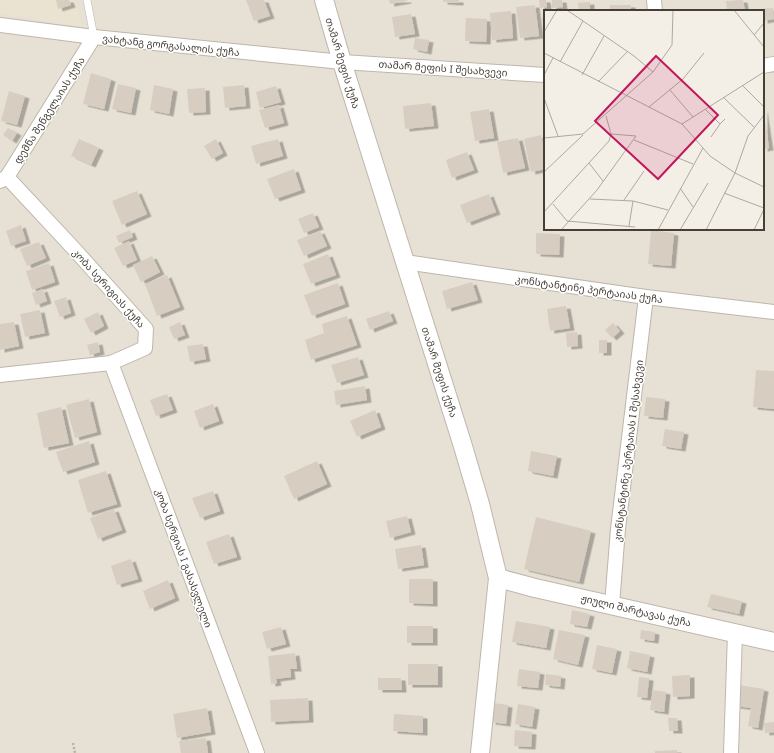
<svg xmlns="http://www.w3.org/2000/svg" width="774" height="753" viewBox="0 0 774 753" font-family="'Noto Sans','Noto Sans Georgian',sans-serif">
<defs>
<filter id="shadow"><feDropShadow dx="4.5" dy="2.5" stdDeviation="0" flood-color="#0004"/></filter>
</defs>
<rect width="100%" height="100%" fill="#f3efe7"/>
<path fill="#e7e1d5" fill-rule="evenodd" d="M0,0H774V753H0ZM545,11H763V229H545Z"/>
<polygon fill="#ebe3d1" points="0,0 75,0 82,27 0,13"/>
<g fill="#d7cdc0" filter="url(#shadow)">
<polygon points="56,0 69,0 71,5 58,9"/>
<polygon points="246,0 264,0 270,16 254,21"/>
<polygon points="389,0 407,0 407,1 390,4"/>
<polygon points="443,0 459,0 459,3 443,2"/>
<polygon points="539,0 546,0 547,7 540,8"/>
<polygon points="552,0 562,0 563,7 552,8"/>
<polygon points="743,0 745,11 727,11 726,1"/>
<polygon points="590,2 590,9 579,10 578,3"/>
<polygon points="535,5 539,36 520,38 516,7"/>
<rect x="610" y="5" width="21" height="6"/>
<polygon points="773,8 774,19 763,21 763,11 758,11 758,9"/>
<polygon points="511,11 513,38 492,40 490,13"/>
<polygon points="411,14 415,34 395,37 392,17"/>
<polygon points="545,17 545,30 544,30 542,18"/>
<polygon points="466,18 487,19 486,42 465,41"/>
<polygon points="415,38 429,40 427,52 413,49"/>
<polygon points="91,73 111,79 104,109 83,104"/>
<polygon points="118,84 136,88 131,113 112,109"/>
<polygon points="154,85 173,89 169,114 150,110"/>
<polygon points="244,85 246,106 225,108 223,87"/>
<polygon points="276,86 281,102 260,108 256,92"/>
<polygon points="205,88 206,112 189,113 187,89"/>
<polygon points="9,91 25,96 17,125 1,121"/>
<polygon points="431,103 434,126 405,129 403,106"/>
<polygon points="279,105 284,123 265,128 259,110"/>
<polygon points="763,108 769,148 763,149"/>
<polygon points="489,109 494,138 475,141 470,112"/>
<polygon points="8,128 17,133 12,141 3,135"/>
<polygon points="541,135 545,153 545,169 531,172 524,139"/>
<polygon points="518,138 525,168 503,173 497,142"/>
<polygon points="79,139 99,148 91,165 71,156"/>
<polygon points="216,139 223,153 212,159 204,146"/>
<polygon points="278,139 283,156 256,164 251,146"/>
<polygon points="467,152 474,170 452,178 446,160"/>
<polygon points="294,169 301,190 275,199 267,179"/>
<polygon points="137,191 147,214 122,225 112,201"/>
<polygon points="489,194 496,212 467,223 460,205"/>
<polygon points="313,213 319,227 304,233 298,219"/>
<polygon points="21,225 26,241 11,246 6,231"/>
<polygon points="130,230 133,237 119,243 116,236"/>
<polygon points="651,230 674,233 671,266 648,264"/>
<polygon points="320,231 327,246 304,256 297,240"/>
<polygon points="536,233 560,234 559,255 536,254"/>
<polygon points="129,241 137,260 123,266 114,248"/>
<polygon points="39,242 46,258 27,266 20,249"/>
<polygon points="328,254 336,275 311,284 303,264"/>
<polygon points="152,256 160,272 141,282 133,265"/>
<polygon points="49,263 55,282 32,290 26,271"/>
<polygon points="167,275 180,307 157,316 145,284"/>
<polygon points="472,282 478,300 447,309 442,291"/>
<polygon points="338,283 345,304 312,316 304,295"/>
<polygon points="43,289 47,301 36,305 32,293"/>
<polygon points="66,297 71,313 60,317 54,301"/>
<polygon points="566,306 570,328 550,331 547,309"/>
<polygon points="40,310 45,333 25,337 20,314"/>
<polygon points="389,311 393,321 370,330 366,319"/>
<polygon points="98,312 104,326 91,333 84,319"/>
<polygon points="347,316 357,345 311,360 305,340 324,333 322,324"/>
<polygon points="14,322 19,346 0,350 0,324"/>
<polygon points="180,322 185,335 174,339 169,327"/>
<polygon points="613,323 620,331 612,338 605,330"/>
<polygon points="577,332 578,346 567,347 566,333"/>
<rect x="599" y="340" width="8" height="13"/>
<polygon points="98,342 100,352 90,355 87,345"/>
<polygon points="203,344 206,359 190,362 187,346"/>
<polygon points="358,357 364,375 337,383 331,365"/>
<polygon points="756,370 774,371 774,409 753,407"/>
<polygon points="365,386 367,400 336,405 334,391"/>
<polygon points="167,394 173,410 156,416 150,400"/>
<polygon points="646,397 665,399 663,418 644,416"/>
<polygon points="89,399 97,432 75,438 66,405"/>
<polygon points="213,404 219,421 200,428 194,411"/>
<polygon points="61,407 69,443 44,448 37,413"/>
<polygon points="375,410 381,427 357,437 350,421"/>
<polygon points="665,429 684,432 681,449 662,446"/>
<polygon points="89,441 95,462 63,472 56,452"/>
<polygon points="531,451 557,456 553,476 528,471"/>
<polygon points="317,461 327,484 294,499 284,476"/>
<polygon points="106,471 117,504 88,513 78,480"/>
<polygon points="213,491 220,511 200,518 192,498"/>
<polygon points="114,509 122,530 98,539 90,518"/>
<polygon points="407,516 411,532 390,538 386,521"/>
<polygon points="536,517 591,531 579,582 524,569"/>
<polygon points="229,534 237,557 214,564 206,542"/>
<polygon points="421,545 424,565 398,569 395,549"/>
<polygon points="131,559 138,579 117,585 111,566"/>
<polygon points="409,579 433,579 433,604 409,603"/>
<polygon points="168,580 175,598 150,609 143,591"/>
<polygon points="711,594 742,601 739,614 707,607"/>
<polygon points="572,610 590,614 587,627 570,624"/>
<polygon points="516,621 550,627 546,648 512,642"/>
<rect x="407" y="626" width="26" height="17"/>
<polygon points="281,627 286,644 267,649 262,632"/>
<polygon points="559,630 585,635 578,665 553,659"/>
<polygon points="641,630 655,632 654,641 640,639"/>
<polygon points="597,645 617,649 612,673 592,669"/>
<polygon points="630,651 650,655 647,672 627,668"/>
<polygon points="295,653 297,669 290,669 291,677 276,679 277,683 271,684 268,656"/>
<rect x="408" y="664" width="30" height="21"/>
<polygon points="519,669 540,672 538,688 517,686"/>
<polygon points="546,674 561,676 560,687 545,685"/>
<polygon points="690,675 690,696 673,697 672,676"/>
<polygon points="639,677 649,678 647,698 637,697"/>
<polygon points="378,678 401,678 402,690 378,690"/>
<polygon points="739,685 764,689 758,728 748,726 751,708 736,706"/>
<polygon points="653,690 666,692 664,712 650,710"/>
<polygon points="308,698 309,720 271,722 270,700"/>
<polygon points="493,703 508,705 506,724 491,722"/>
<polygon points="518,704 535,707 532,727 515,724"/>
<polygon points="207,708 211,732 177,738 173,714"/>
<polygon points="394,714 423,716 423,733 393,731"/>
<polygon points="668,718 677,718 678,731 669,731"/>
<polygon points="774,722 774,732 765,733 764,723"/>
<polygon points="515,730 532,732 531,747 514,746"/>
<polygon points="206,738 208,753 181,753 179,741"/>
<polygon points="677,750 677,753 655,753 655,751"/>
</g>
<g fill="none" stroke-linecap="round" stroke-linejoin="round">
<defs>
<polyline id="service" points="87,0 94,37"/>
<g id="minor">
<polyline points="654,0 655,11"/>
<polyline points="0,25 94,37 342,62 545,75"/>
<polyline points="763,66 774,64"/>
<polyline points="0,181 7,177 94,37"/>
<polyline points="405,262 646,297 774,312"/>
<polyline points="111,363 257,753"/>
<polyline points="0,375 111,363 145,348 146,329 75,250 7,177"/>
<polyline points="612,605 618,529 646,297"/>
<polyline points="731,753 735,633"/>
</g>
<g id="tertiary">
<polyline points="324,0 342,62 462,443 480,504 498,578 480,753"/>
<polyline points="498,578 535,588 774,642"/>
</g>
</defs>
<use href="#service" stroke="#beb6aa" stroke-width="8"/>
<use href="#minor" stroke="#beb6aa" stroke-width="16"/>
<use href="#tertiary" stroke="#beb6aa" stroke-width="20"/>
<polyline stroke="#bfb29b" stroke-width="2.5" stroke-dasharray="2 2" stroke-linecap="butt" points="73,743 75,753"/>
<use href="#service" stroke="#fff" stroke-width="7"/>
<use href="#minor" stroke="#fff" stroke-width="14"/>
<use href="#tertiary" stroke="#fff" stroke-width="18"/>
</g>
<g text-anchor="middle" stroke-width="3" stroke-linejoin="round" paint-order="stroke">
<g font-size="10" fill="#453f36" stroke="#fff">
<text transform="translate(171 45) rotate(6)" y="4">ვახტანგ გორგასალის ქუჩა</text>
<text transform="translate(343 63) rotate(73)" y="4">თამარ მეფის ქუჩა</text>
<text transform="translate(443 68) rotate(4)" y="4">თამარ მეფის I შესახვევი</text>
<text transform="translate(49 110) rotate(-58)" y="4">დემნა შენგელაიას ქუჩა</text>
<text transform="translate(109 288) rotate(48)" y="4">კობა სერიგიას ქუჩა</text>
<text transform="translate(589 289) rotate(8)" y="4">კონსტანტინე პერტაიას ქუჩა</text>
<text transform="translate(440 372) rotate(72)" y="4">თამარ მეფის ქუჩა</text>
<text transform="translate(628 451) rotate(-83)" y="4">კონსტანტინე პერტაიას I შესახვევი</text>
<text transform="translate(184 558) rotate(70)" y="4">კობა სერგიას I გასასვლელი</text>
<text transform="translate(636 610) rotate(13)" y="4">ჟიული შარტავას ქუჩა</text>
</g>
</g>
<g transform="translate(544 10)">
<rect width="220" height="220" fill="#f3efe7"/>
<path fill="none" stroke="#ada9a0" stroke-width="1" d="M23,0L90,46L109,62M190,0L220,37M0,22L13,0M210,25L220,13M0,43L138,114L166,146L191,163L220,177M16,52L39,11M0,65L9,48M38,65L60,26M54,72L83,42M198,75L220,97M126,80L149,107M179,87L210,117M0,88L14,126M105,97L139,69L160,43M161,99L176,114L181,109M138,114L220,62M167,127L176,114M0,128L39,124L109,62L128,35L129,0M90,130L149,154M45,153L59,171M0,162L39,125M136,178L149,197M180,183L220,198M46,189L89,191L124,200M80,190L100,161M9,194L23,211L91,217M0,202L65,131L67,124L62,106M85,216L89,191M17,220L53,180L92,126L67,124M114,220L159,138M136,220L164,173M162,220L191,163L204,126L220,105M210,220L220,199"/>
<path fill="#c2185b" fill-opacity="0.15" stroke="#c2185b" stroke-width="2" d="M112,46L174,105L114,169L51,111Z"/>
<rect width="220" height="220" fill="none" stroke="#453f36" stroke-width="2"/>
</g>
</svg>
